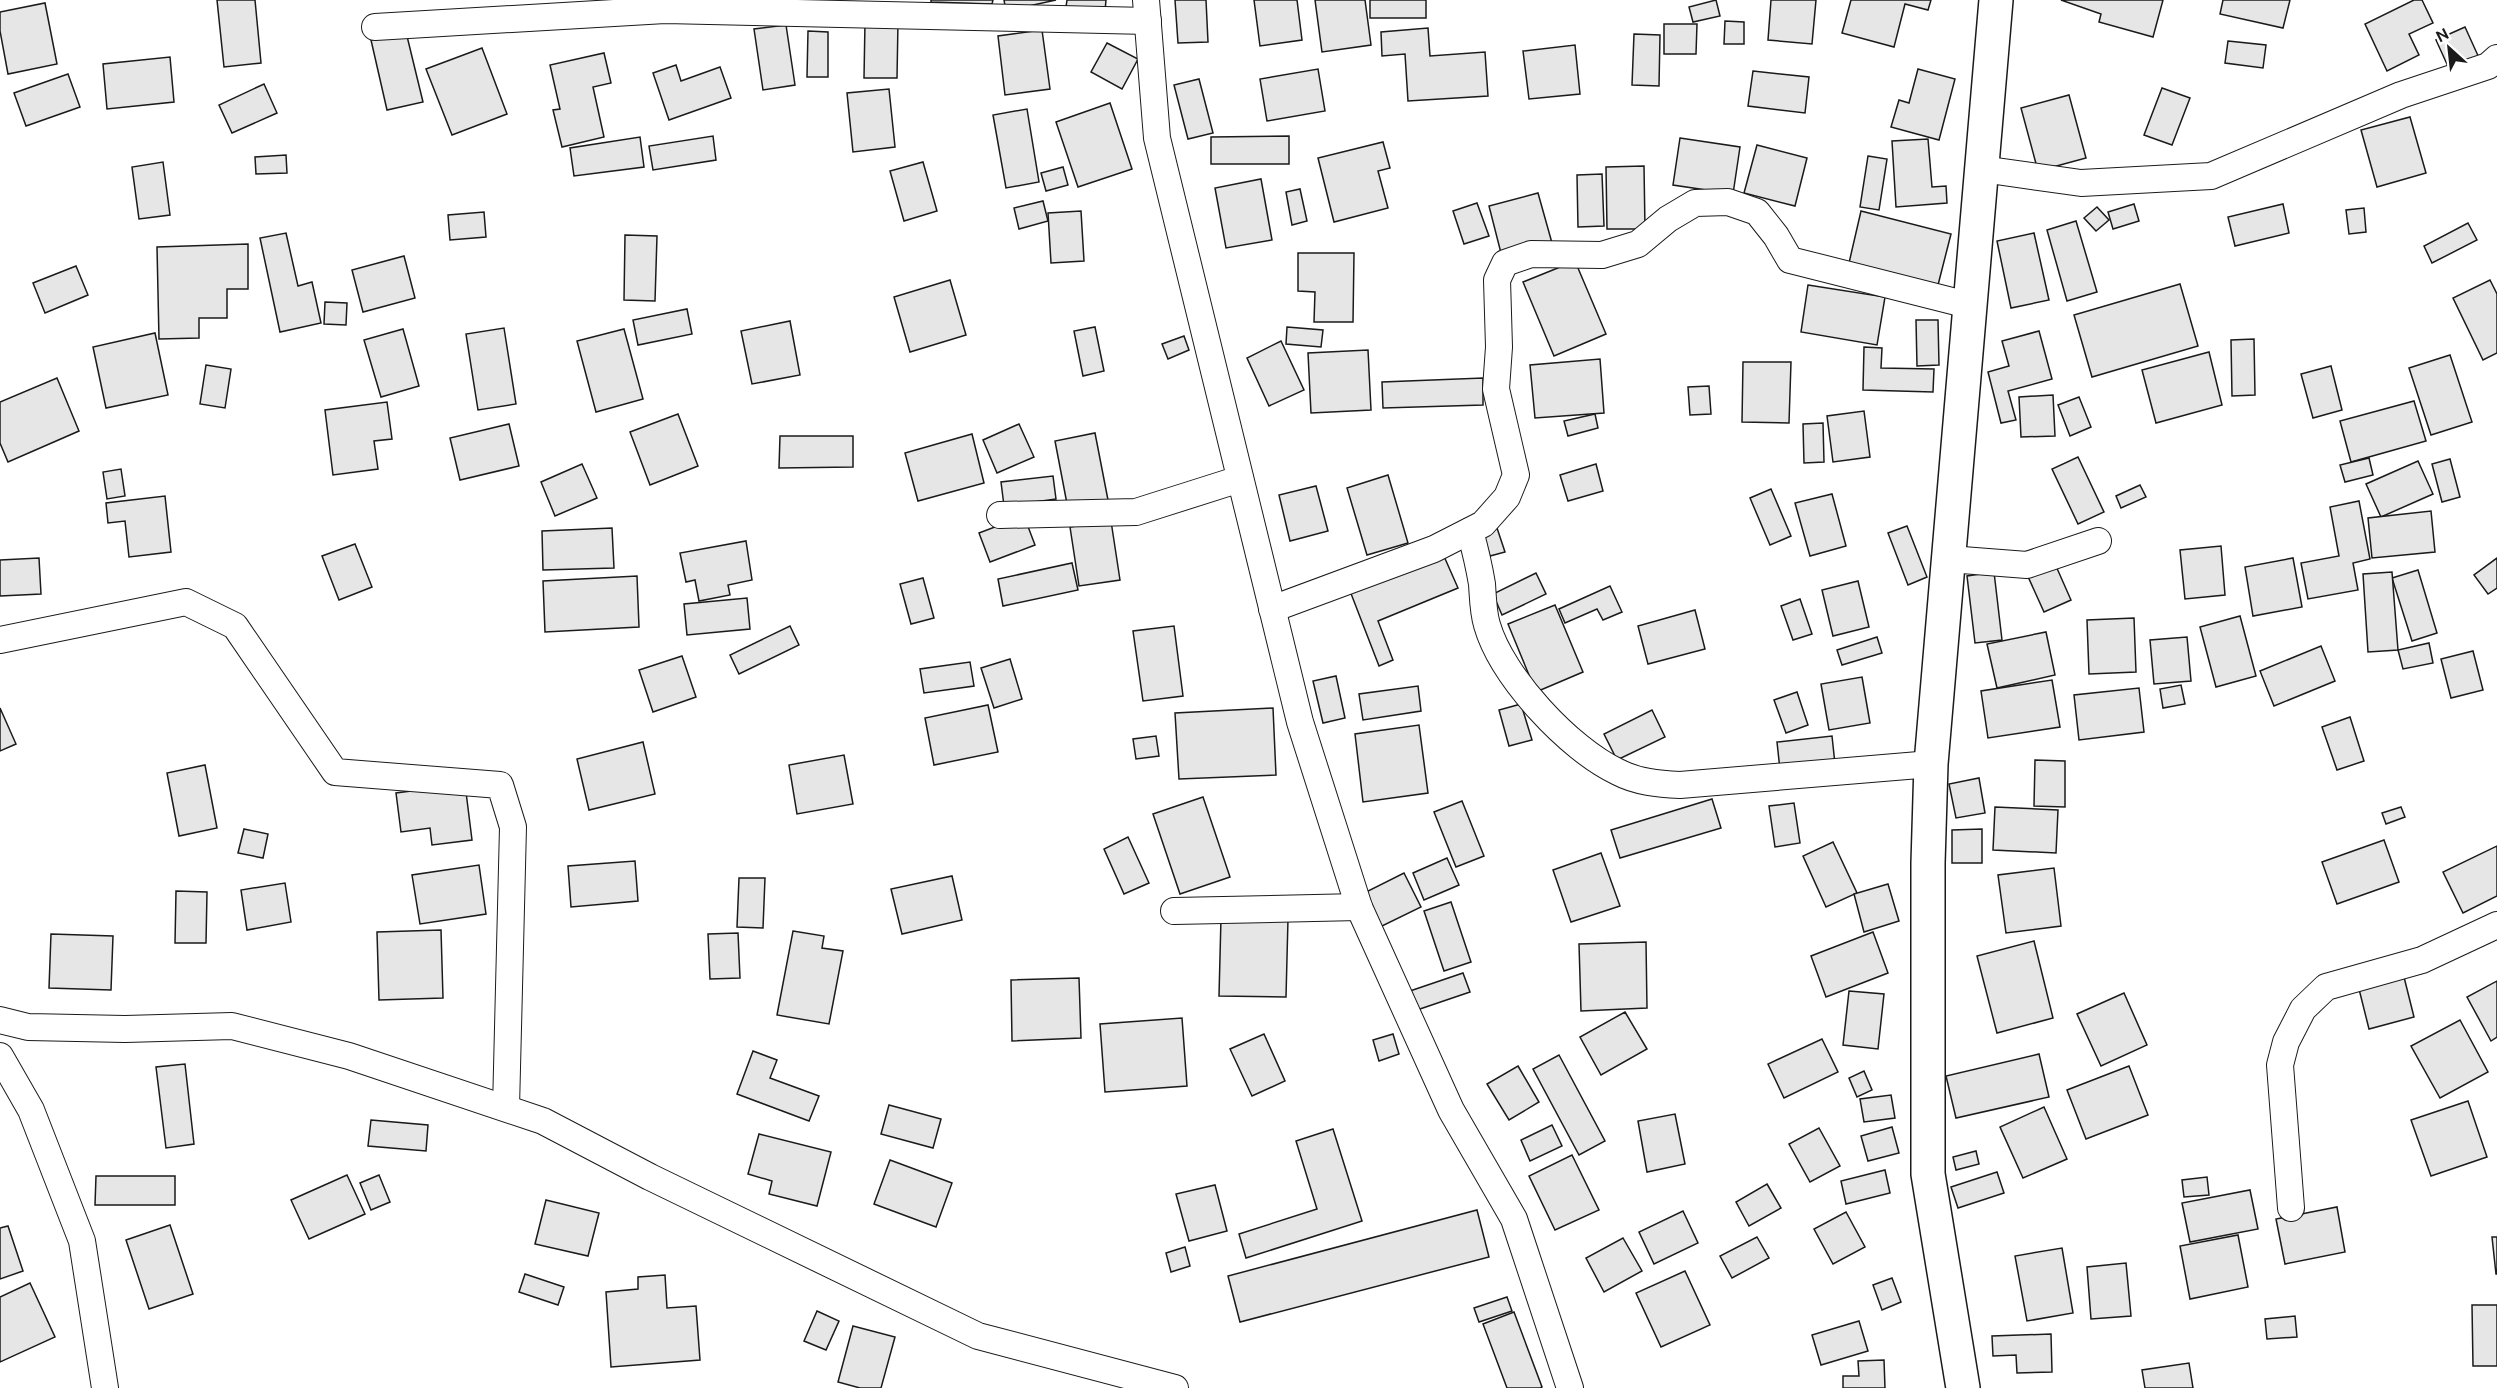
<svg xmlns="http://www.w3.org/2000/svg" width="2497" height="1388" viewBox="0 0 2497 1388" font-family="Ubuntu,sans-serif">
<rect width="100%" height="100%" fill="#fff"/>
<g fill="#e6e6e6" stroke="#1a1a1a" stroke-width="1.5">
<polygon points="217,0 255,0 261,63 224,67"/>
<polygon points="931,0 993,0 992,4 931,2"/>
<polygon points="1004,0 1056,0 1006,11"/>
<polygon points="1067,0 1106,0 1105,11 1066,7"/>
<polygon points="1175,0 1206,0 1208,42 1178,43"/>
<polygon points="1254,0 1297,0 1302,40 1260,46"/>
<polygon points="1315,0 1365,0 1371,45 1322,52"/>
<rect x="1370" y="0" width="56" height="18"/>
<polygon points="1716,0 1720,16 1693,22 1689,7"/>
<polygon points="1771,0 1816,0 1812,44 1768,40"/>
<polygon points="1851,0 1931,0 1928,10 1905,4 1894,47 1842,33"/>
<polygon points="2061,0 2163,0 2153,37 2099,22 2101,14"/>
<polygon points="2223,0 2290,0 2283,28 2220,14"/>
<polygon points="2414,0 2422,0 2433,23 2409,34 2419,55 2387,71 2365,24"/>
<polygon points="45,3 57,64 8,74 0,31 0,12"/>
<polygon points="1725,21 1744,22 1744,44 1724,44"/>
<polygon points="865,22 898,22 897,78 864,78"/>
<polygon points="1664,24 1697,24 1696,54 1664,54"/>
<polygon points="786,25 795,85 763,90 754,29"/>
<polygon points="2465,27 2480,60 2451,73 2436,40"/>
<polygon points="1428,28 1430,56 1485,52 1488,96 1408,101 1405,54 1382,56 1381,32"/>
<polygon points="1042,30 1050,89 1005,95 998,36"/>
<polygon points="808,31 828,32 828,77 807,77"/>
<polygon points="406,32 423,102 387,110 371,40"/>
<polygon points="1634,34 1660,35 1659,86 1632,85"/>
<polygon points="2228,41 2266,45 2263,68 2225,63"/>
<polygon points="1107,43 1138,59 1122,89 1091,72"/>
<polygon points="1575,45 1580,94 1529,99 1523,51"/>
<polygon points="482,48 507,114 452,135 426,69"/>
<polygon points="604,53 611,83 593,87 604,137 562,147 553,110 560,109 550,65"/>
<polygon points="170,57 174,102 107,109 103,64"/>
<polygon points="676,65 681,81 720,67 731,98 669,120 653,73"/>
<polygon points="1318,69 1325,111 1267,121 1260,79"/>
<polygon points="1918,69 1955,79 1939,140 1891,127 1899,100 1909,103"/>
<polygon points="1753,71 1809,77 1805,113 1748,106"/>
<polygon points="68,74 80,107 26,126 14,93"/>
<polygon points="1199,79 1213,133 1188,139 1174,85"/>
<polygon points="264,84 277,113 232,133 219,105"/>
<polygon points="2162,88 2190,98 2172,145 2144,135"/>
<polygon points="889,89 895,147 853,152 847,93"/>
<polygon points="2069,95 2086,158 2038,171 2021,108"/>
<polygon points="1110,103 1132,169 1078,187 1056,122"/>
<polygon points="1027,109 1039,182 1006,188 993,115"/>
<polygon points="2410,117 2426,173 2377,187 2361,130"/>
<polygon points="713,136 716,160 653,170 649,146"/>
<polygon points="1289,136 1289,164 1211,164 1211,137"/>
<polygon points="640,137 644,167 574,176 570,148"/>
<polygon points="1680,138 1740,147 1733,194 1673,185"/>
<polygon points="1928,139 1932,187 1946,186 1947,203 1896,207 1892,141"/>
<polygon points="1383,142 1390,168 1378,171 1388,208 1334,222 1318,158"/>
<polygon points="1757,145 1807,158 1795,206 1744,193"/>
<polygon points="286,155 287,173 256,174 255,157"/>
<polygon points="1868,156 1887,159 1879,210 1860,207"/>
<polygon points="163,162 170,215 139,219 132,167"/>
<polygon points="923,162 937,211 904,221 890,171"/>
<polygon points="1644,166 1645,229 1607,229 1606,167"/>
<polygon points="1063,167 1068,185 1046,191 1041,173"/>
<polygon points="1602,174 1604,226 1578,227 1577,175"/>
<polygon points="1261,179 1272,240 1226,248 1215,188"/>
<polygon points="1300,189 1307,221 1292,225 1286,192"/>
<polygon points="1538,193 1552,243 1502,257 1489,206"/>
<polygon points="1043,201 1048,221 1019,229 1014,208"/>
<polygon points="1477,203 1489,236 1464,244 1453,211"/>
<polygon points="2134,204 2139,221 2113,229 2108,212"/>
<polygon points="2283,204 2289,233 2235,246 2228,217"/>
<polygon points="2097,207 2109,220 2096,231 2084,218"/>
<polygon points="2364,208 2366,232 2349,234 2346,210"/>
<polygon points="1081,211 1084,261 1051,263 1048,213"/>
<polygon points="1861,211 1951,234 1938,285 1849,263"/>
<polygon points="484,212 486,237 450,240 448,215"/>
<polygon points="2076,221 2097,292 2067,301 2047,230"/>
<polygon points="2468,223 2477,240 2432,263 2424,246"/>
<polygon points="286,233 298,286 312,282 321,323 280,332 260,238"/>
<polygon points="2034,233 2049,300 2011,308 1997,241"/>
<polygon points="625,235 657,236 655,301 624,300"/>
<polygon points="248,244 248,289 227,289 227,318 199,318 199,338 159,339 157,247"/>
<polygon points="1298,253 1354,253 1353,322 1314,322 1315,292 1298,291"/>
<polygon points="404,256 415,298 363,312 352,270"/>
<polygon points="1575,261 1606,334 1554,356 1523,282"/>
<polygon points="76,266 88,295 45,313 33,283"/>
<polygon points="950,280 966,335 910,352 894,297"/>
<polygon points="2490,280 2497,294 2497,353 2483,360 2453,298"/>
<polygon points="2180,284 2198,346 2092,377 2074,315"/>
<polygon points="1808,285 1885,297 1877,345 1801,332"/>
<polygon points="325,302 347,303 346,325 324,324"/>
<polygon points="687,309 692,334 638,345 633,320"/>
<polygon points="1916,320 1938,320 1939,365 1917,366"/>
<polygon points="790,321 800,375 752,384 741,331"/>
<polygon points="1095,327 1104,371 1083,376 1074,331"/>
<polygon points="1287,327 1323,330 1321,347 1286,344"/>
<polygon points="504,328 516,404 478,410 466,334"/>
<polygon points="403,329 419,386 381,397 364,340"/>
<polygon points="624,329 643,399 596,412 577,341"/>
<polygon points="2039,331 2052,379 2008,391 2016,420 2001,423 1988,372 2009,366 2002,341"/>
<polygon points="155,333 168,395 106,408 93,347"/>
<polygon points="1184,336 1189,350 1168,359 1162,344"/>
<polygon points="2254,339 2255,395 2232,396 2231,340"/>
<polygon points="1281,341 1304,390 1269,406 1247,358"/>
<polygon points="1864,347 1882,348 1881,368 1934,369 1933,392 1863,390"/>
<polygon points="1368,350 1371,410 1311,413 1308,353"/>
<polygon points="2209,352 2222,405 2156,423 2142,370"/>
<polygon points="2450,355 2472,422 2431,435 2409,368"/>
<polygon points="1600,359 1604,413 1535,418 1530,365"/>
<polygon points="1743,362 1791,362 1789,423 1742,422"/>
<polygon points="206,365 231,369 225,408 200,404"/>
<polygon points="2331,366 2342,410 2313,418 2301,374"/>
<polygon points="57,378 79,431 8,462 0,443 0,402"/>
<polygon points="1483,378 1483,405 1383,408 1382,382"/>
<polygon points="1709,386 1711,414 1690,415 1688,387"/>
<polygon points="2053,395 2055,436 2021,437 2019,397"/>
<polygon points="2079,397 2091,427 2070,436 2058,405"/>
<polygon points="2414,401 2426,441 2351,462 2340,421"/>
<polygon points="387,402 392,439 374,441 378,469 333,475 325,410"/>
<polygon points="1864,411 1870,457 1833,462 1827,416"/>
<polygon points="678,414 698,466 650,485 630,432"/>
<polygon points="1595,414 1598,428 1568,436 1564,421"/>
<polygon points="1823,423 1824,462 1804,463 1803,424"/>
<polygon points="509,424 519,466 460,480 450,438"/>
<polygon points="1019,424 1034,457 997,473 983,440"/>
<polygon points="1095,433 1108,500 1068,509 1055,441"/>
<polygon points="972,434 984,483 918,501 905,453"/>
<polygon points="780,436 853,436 853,467 779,468"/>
<polygon points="2078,457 2104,512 2078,524 2052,469"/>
<polygon points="2369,458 2373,475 2345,482 2340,465"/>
<polygon points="2450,459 2460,497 2442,502 2432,464"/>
<polygon points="2418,461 2433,494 2381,517 2366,484"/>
<polygon points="582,464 597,498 555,516 541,482"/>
<polygon points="1596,464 1603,491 1568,501 1560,475"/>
<polygon points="121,469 125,496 107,499 103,472"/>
<polygon points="1388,475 1408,543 1367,555 1347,488"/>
<polygon points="1053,476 1056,499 1004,506 1001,482"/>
<polygon points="2140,485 2146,497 2121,508 2116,496"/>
<polygon points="1316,486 1328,531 1290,541 1279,495"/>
<polygon points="1771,489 1791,536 1770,545 1750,498"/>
<polygon points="1832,494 1846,546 1810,556 1795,503"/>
<polygon points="165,496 171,552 129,557 125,521 108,523 106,503"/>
<polygon points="2359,501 2370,559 2353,563 2358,590 2308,599 2301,563 2339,556 2330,507"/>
<polygon points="2431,511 2435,552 2372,558 2368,518"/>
<polygon points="1024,516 1035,545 990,562 979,533"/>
<polygon points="1111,521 1120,580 1079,586 1070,527"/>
<polygon points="1496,525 1505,552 1490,556 1482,530"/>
<polygon points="1907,526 1927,577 1908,585 1888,533"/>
<polygon points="612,528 614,568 543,570 542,531"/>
<polygon points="746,541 752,580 728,585 730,595 699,601 695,580 686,582 680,553"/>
<polygon points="355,544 372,587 339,600 322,556"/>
<polygon points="2221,546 2225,595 2185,599 2180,550"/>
<polygon points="1443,554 1458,588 1378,621 1393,660 1379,666 1350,591"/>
<polygon points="2052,557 2071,600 2044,612 2025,570"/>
<polygon points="39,558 41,594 0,596 0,560"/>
<polygon points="2293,558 2302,607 2253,616 2245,567"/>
<polygon points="2497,558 2497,588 2488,594 2474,575"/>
<polygon points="1072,563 1078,590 1003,606 998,579"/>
<polygon points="2418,570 2437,633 2412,641 2392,578"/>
<polygon points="1994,572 2002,640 1975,643 1967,576"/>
<polygon points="2392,572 2398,650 2368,652 2363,574"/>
<polygon points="1536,573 1546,594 1502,615 1493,594"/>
<polygon points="637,576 639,627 545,632 543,581"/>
<polygon points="923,578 934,618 911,624 900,584"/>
<polygon points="1858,581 1869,627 1833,636 1822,590"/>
<polygon points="1610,586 1622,612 1603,620 1597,609 1565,623 1559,609"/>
<polygon points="747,598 750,629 687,635 684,604"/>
<polygon points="1800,599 1812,634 1793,640 1781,606"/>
<polygon points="1555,605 1583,672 1536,692 1508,624"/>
<polygon points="1695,610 1705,649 1648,664 1638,626"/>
<polygon points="2240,616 2256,676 2216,687 2200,627"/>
<polygon points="2134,618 2136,672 2089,674 2087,620"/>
<polygon points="790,626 799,645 739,674 730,655"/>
<polygon points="1174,626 1183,696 1143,701 1133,631"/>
<polygon points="2046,632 2055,675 1997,688 1987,644"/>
<polygon points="1877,637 1882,653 1842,665 1837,650"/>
<polygon points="2187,637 2191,681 2154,684 2150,640"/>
<polygon points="2429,643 2433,663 2403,669 2398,650"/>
<polygon points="2321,646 2335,681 2274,706 2260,671"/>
<polygon points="2473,651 2483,690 2451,698 2441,659"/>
<polygon points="682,656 696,697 653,712 639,670"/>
<polygon points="1010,659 1022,699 994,708 981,668"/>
<polygon points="970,662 974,686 924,693 920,669"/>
<polygon points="1336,676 1345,718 1323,723 1313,681"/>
<polygon points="1862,677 1870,723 1829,730 1821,684"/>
<polygon points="2052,680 2060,727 1988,738 1981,691"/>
<polygon points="2181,685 2185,704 2163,708 2160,689"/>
<polygon points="1418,686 1421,711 1363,720 1359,694"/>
<polygon points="2139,688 2144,732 2079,740 2074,695"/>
<polygon points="1797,692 1808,725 1786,733 1774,700"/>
<polygon points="1521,704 1532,740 1509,746 1499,710"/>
<polygon points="988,705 998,752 934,765 925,718"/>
<polygon points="0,708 16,744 0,751"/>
<polygon points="1273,708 1276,775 1179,779 1175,713"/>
<polygon points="1652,710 1665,737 1617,760 1604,734"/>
<polygon points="2350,717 2364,761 2337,770 2322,727"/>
<polygon points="1419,725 1428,793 1363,802 1355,734"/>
<polygon points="1156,736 1159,756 1136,759 1133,739"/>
<polygon points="1832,736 1835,764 1780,770 1777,742"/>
<polygon points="643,742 655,794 589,810 577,759"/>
<polygon points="844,755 853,804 797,814 789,765"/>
<polygon points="2035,760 2065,761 2065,807 2034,806"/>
<polygon points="205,765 217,828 179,836 167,773"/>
<polygon points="1979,778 1985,813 1956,818 1949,784"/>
<polygon points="465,784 472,840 432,845 430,828 401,832 396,793"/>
<polygon points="1203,797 1230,877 1180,894 1153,814"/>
<polygon points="1712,799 1721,828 1620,858 1611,830"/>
<polygon points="1462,801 1484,856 1456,867 1434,812"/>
<polygon points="1794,803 1800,843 1775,847 1769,806"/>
<polygon points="1995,807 2058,810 2056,853 1993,850"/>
<polygon points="2401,807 2405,817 2386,824 2382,813"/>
<polygon points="244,829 268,834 263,858 238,853"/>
<polygon points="1982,829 1982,863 1952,863 1952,830"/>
<polygon points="1128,837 1149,883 1124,894 1104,849"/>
<polygon points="2384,840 2399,882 2337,904 2322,862"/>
<polygon points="1833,842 1857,893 1826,907 1803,856"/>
<polygon points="2497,846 2497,896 2463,913 2443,872"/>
<polygon points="1601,853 1620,906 1571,922 1553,870"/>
<polygon points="1447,858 1459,885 1424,900 1413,873"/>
<polygon points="635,861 638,901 571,907 568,866"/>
<polygon points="479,865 486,914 420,924 412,875"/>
<polygon points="2054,868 2061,926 2006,933 1998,875"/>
<polygon points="1404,873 1421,907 1380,927 1364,893"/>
<polygon points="952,876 962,920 902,934 891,889"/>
<polygon points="739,878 765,878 763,928 737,927"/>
<polygon points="285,883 291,922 247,930 241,890"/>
<polygon points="1888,884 1899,921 1864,932 1854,894"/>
<polygon points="176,891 207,892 206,943 175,943"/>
<polygon points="1451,902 1471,962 1444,971 1424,911"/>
<polygon points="1221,918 1288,919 1286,997 1219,996"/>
<polygon points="441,930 443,998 379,1000 377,932"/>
<polygon points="793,931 824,936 822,948 843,951 829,1024 777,1015"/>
<polygon points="1873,932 1888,973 1826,997 1811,956"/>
<polygon points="738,933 740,978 710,979 708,934"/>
<polygon points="51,934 113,936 111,990 49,988"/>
<polygon points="2034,941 2053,1018 1997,1033 1977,956"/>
<polygon points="1646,942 1647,1008 1581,1011 1579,944"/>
<polygon points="1463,973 1470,992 1414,1011 1407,992"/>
<polygon points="2404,977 2414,1017 2369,1029 2359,989"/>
<polygon points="1079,978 1081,1038 1012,1041 1011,980"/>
<polygon points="2497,981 2497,1037 2491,1041 2467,997"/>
<polygon points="1849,991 1884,994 1878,1049 1843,1045"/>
<polygon points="2124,993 2147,1045 2101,1066 2077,1014"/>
<polygon points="1625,1012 1647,1049 1601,1075 1580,1037"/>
<polygon points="1182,1018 1187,1086 1105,1092 1100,1024"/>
<polygon points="2460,1020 2488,1072 2440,1098 2411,1046"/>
<polygon points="1264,1034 1285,1081 1252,1096 1230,1049"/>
<polygon points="1393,1034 1399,1054 1379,1061 1373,1040"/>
<polygon points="1822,1039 1838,1072 1784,1098 1768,1064"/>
<polygon points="753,1051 777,1060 770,1078 819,1096 809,1121 737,1094"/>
<polygon points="2039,1054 2049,1097 1956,1118 1946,1076"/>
<polygon points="1559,1055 1605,1141 1579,1155 1533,1069"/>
<polygon points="185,1064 194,1144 166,1148 156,1067"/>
<polygon points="1518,1066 1539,1102 1509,1120 1487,1084"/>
<polygon points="2129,1066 2148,1115 2086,1139 2067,1090"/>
<polygon points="1864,1071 1872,1090 1857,1097 1849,1078"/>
<polygon points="1891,1095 1895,1118 1864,1122 1860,1099"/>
<polygon points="2468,1101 2487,1157 2431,1176 2411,1120"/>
<polygon points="889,1105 941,1119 933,1148 881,1134"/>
<polygon points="2044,1107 2067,1159 2023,1178 2000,1127"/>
<polygon points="1675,1114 1685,1164 1647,1172 1638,1121"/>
<polygon points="371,1120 428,1125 426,1151 368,1146"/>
<polygon points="1552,1125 1562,1146 1530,1161 1521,1140"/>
<polygon points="1892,1127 1899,1153 1868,1161 1861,1136"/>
<polygon points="1819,1128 1840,1166 1810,1182 1789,1144"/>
<polygon points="1333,1129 1362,1221 1246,1258 1239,1234 1317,1209 1296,1141"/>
<polygon points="759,1134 831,1152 817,1206 769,1194 772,1181 748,1174"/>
<polygon points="1976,1151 1979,1164 1956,1170 1953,1157"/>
<polygon points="1572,1155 1599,1210 1555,1230 1529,1176"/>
<polygon points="890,1160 952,1183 936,1227 874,1204"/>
<polygon points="1885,1170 1890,1193 1846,1204 1841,1181"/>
<polygon points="1997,1172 2004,1193 1958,1208 1951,1187"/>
<polygon points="347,1175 365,1214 309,1239 291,1200"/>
<polygon points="379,1175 390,1202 371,1210 360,1183"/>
<polygon points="96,1176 175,1176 175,1205 95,1205"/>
<polygon points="2207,1177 2209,1195 2184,1197 2182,1180"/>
<polygon points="1767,1184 1781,1208 1749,1226 1736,1202"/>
<polygon points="1215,1185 1227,1231 1189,1241 1176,1194"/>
<polygon points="2250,1190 2258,1229 2190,1242 2182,1203"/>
<polygon points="546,1200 599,1213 588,1256 535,1244"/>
<polygon points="2337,1207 2345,1252 2285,1264 2276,1219"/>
<polygon points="1477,1210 1489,1257 1240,1322 1228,1276"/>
<polygon points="1683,1211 1698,1243 1654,1264 1639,1232"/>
<polygon points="1846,1212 1865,1247 1833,1264 1814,1229"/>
<polygon points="170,1225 193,1294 149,1309 126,1240"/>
<polygon points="8,1226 23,1271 0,1279 0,1228"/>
<polygon points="2238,1235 2248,1287 2190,1299 2180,1246"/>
<polygon points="1757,1237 1769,1258 1732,1278 1720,1256"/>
<polygon points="2492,1237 2497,1237 2497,1274 2496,1274"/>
<polygon points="1623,1238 1642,1271 1604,1292 1586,1258"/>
<polygon points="1185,1247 1190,1266 1171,1272 1166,1253"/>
<polygon points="2062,1248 2073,1313 2027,1321 2015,1256"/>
<polygon points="2126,1263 2131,1316 2091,1319 2087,1267"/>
<polygon points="1685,1271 1710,1325 1661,1347 1636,1293"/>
<polygon points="525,1274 564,1287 558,1305 519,1292"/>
<polygon points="665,1275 667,1308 696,1306 700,1360 611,1367 606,1292 638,1289 638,1277"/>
<polygon points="1892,1278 1901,1302 1882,1310 1873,1285"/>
<polygon points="30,1283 55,1337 0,1362 0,1297"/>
<polygon points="1507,1297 1512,1311 1479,1322 1474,1308"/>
<polygon points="2472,1305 2497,1305 2497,1366 2473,1366"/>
<polygon points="817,1311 839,1321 826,1350 804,1341"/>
<polygon points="1514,1312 1542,1387 1540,1388 1507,1388 1483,1324"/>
<polygon points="2295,1316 2297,1337 2267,1339 2265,1319"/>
<polygon points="1859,1321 1868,1351 1821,1365 1812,1335"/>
<polygon points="853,1326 895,1337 881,1388 860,1388 838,1382"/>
<polygon points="2051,1334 2052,1372 2017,1373 2016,1355 1993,1356 1992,1336"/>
<polygon points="1884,1360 1885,1388 1843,1388 1843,1376 1859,1376 1858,1361"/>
<polygon points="2189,1363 2193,1388 2145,1388 2142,1370"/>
</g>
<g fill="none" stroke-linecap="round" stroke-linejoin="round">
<defs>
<g id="street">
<polyline points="1146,0 1157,138 1300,722 1359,907 1451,1110 1514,1219 1570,1388"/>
<polyline points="375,27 665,10 1148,21"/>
<polyline points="1982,169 2081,183 2211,176 2401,95 2488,66 2497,58"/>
<polyline points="1000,515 1136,512 1240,479"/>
<path d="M1470,531C1475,549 1479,566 1482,584C1483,598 1483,612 1487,625C1502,677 1569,749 1618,772C1637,782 1659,784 1680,785L1931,764"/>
<polyline points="1949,559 2027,565 2098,541"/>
<polyline points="1272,609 1434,549 1483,524 1507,497 1516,475 1496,389 1499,347 1497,280 1505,263 1531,254 1602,255 1638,244 1668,219 1695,203 1728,202 1757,212 1776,236 1790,260 1972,306"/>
<polyline points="0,640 186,602 235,626 335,772 500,785 513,827 506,1108"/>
<polyline points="1174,911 1359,907"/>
<polyline points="0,1020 28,1027 125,1029 232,1026 349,1056 543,1121 650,1177 978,1336 1175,1388"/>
<polyline points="0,1056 31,1110 82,1241 105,1388"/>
<polyline points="2291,1208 2280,1065 2286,1042 2303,1009 2326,987 2422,960 2497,925"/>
</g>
<polyline id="secondary" points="1963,1388 1928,1174 1928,863 1931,764 1996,0"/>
</defs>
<use href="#street" stroke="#1a1a1a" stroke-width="28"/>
<use href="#secondary" stroke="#1a1a1a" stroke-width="36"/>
<use href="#street" stroke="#fff" stroke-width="26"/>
<use href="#secondary" stroke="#fff" stroke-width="33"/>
</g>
<g transform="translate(2449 48) rotate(333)" stroke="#ffffff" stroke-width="4.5" paint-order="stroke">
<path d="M0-4.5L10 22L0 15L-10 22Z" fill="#1a1a1a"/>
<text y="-9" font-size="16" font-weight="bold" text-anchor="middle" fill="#1a1a1a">N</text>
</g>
</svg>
